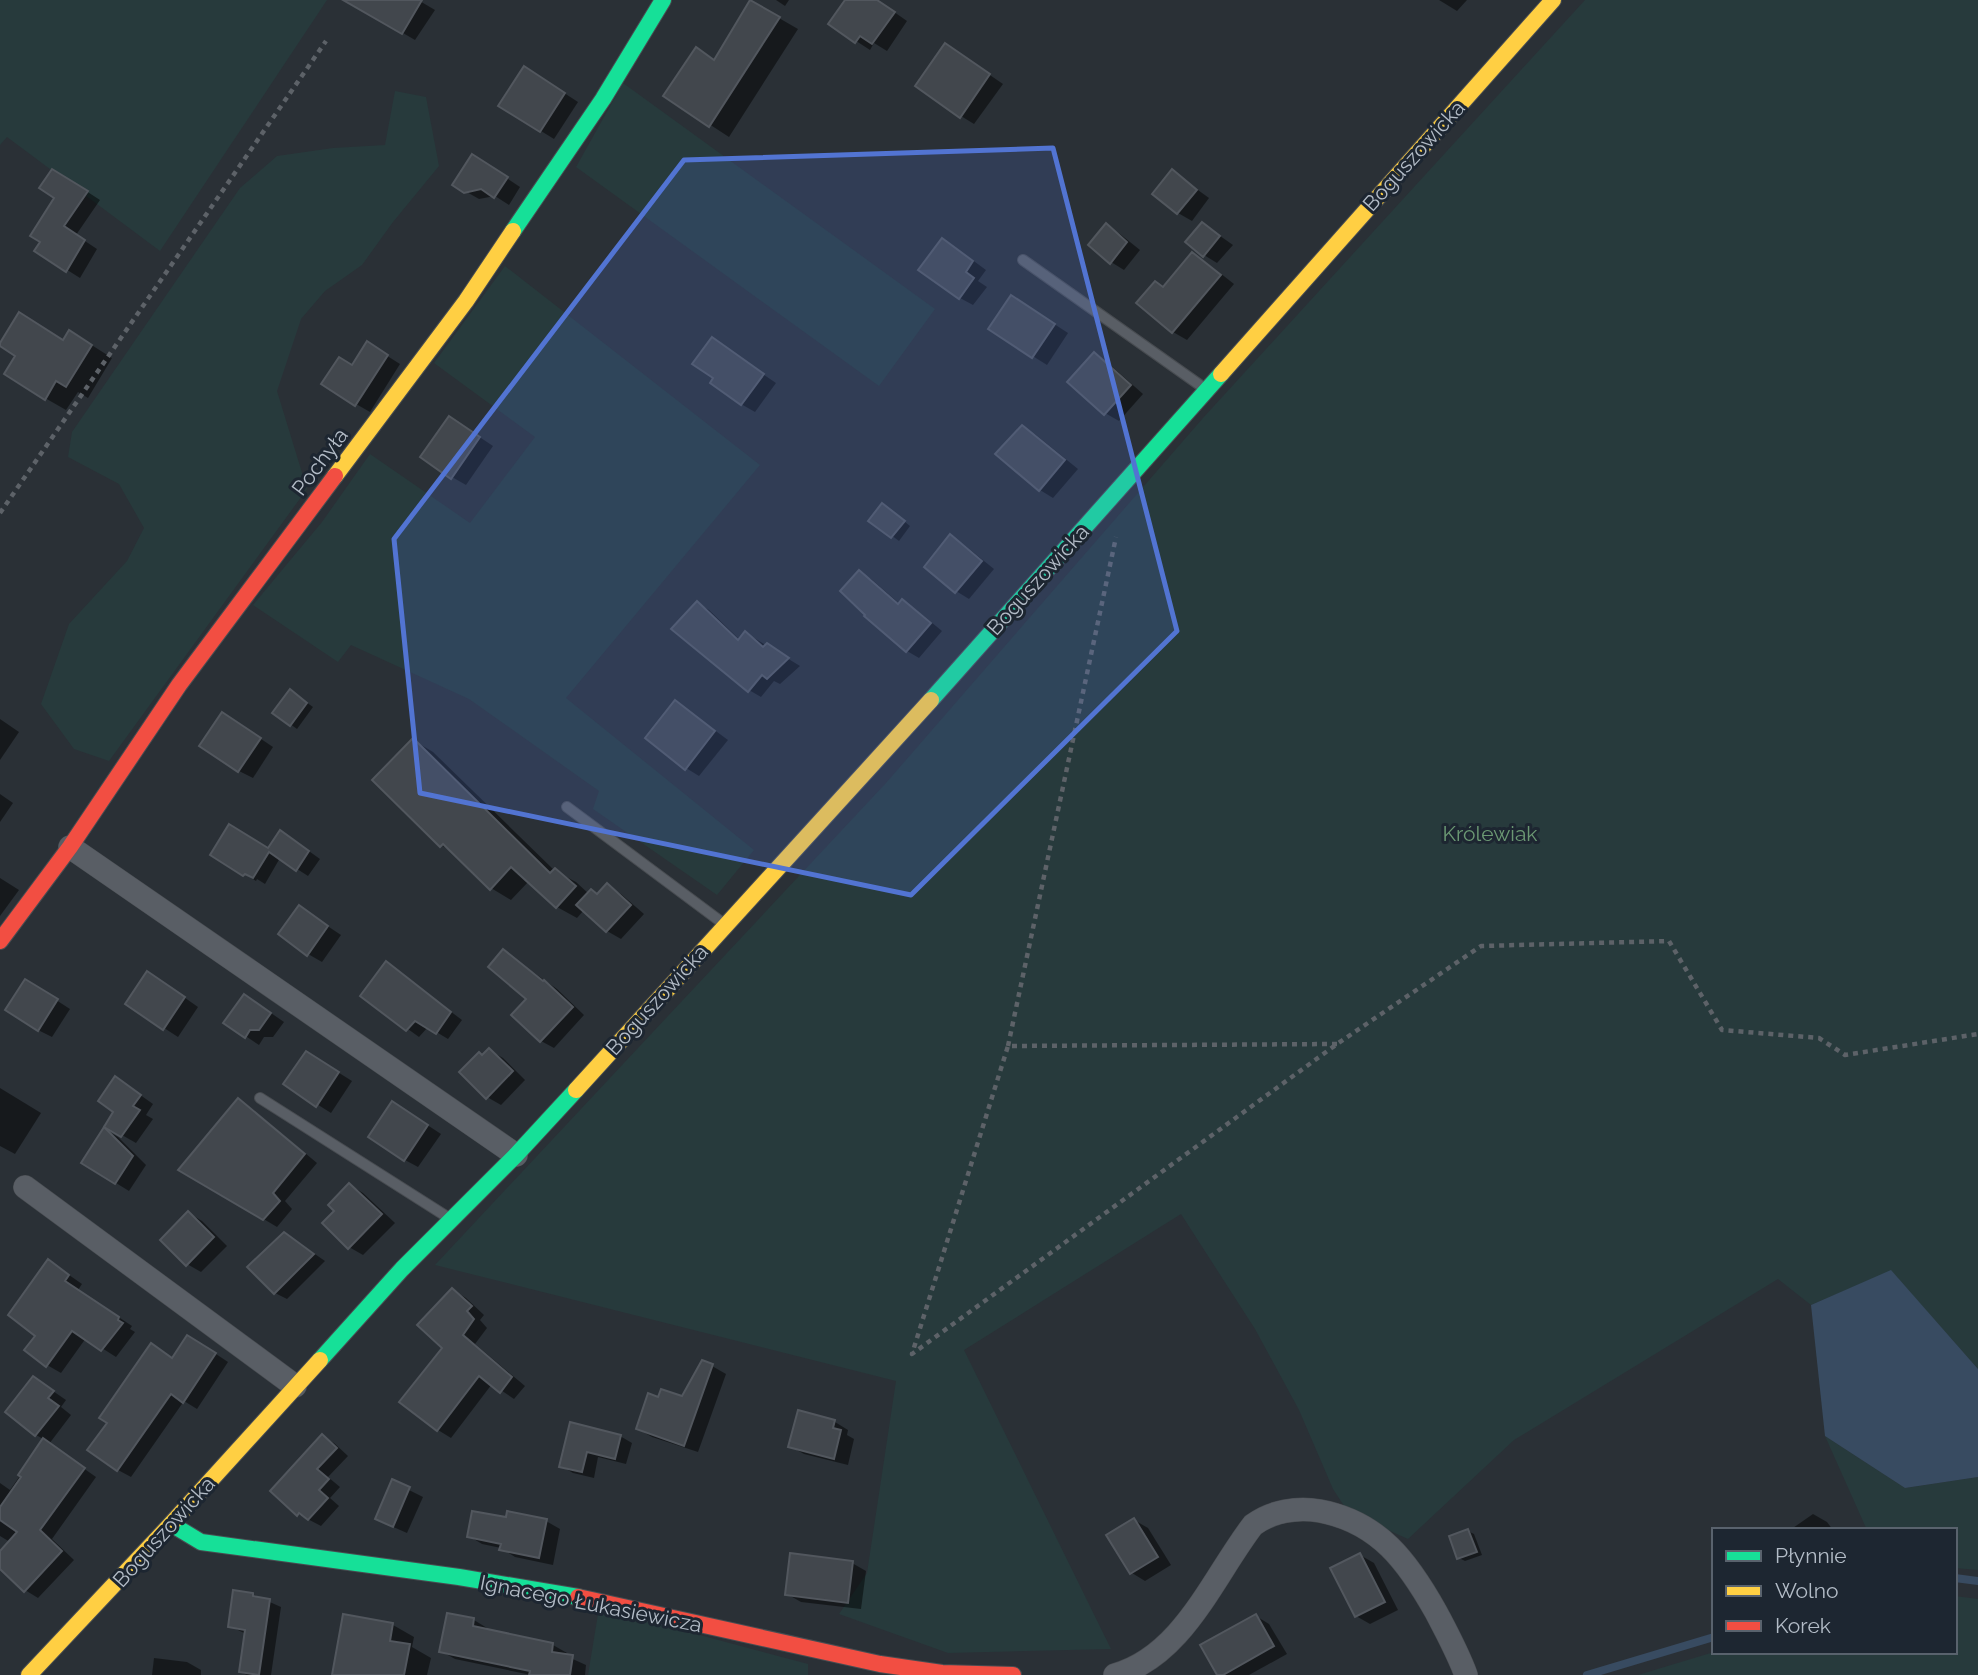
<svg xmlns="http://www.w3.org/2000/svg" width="1978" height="1675" viewBox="0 0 1978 1675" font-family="Raleway,sans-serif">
<rect width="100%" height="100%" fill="#2a3036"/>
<g fill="#273a3c">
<polygon points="0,0 327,0 160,251 7,137 0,145"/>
<polygon points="1585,0 1978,0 1978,1369 1891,1271 1811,1305 1778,1279 1514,1440 1408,1539 1348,1512 1333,1489 1299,1410 1255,1329 1181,1214 964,1350 1111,1649 948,1653 839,1614 867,1573 896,1381 435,1265 886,783 1203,418"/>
<polygon points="623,83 935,309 879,386 576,167"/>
<polygon points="395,91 426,97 439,166 393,222 362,265 325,291 301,319 277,391 307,489 109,761 74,749 41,704 69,624 127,561 144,528 119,484 68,457 72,432 240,188 277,156 333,148 385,145"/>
<polygon points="505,266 760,465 566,698 754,850 717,895 593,809 599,791 469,699 351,645 338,662 253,605 322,522 370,454 470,523 535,437 434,363"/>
<polygon points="1825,1436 1905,1488 1978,1477 1978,1570 1955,1568 1955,1530 1867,1530"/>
<polygon points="1955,1596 1978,1599 1978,1675 1638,1675 1714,1652 1955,1652"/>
<polygon points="599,1608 808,1664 808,1675 588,1675"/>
</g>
<polygon fill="#384b61" points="1891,1270 1978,1369 1978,1477 1905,1488 1825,1436 1811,1305"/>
<g fill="#0007">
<polygon points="371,0 418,0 435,10 415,40 365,11"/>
<polygon points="776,0 789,0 785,6"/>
<polygon points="847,0 877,0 907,21 887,51 874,43 870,50 830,24"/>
<polygon points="1439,0 1467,0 1457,11"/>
<polygon points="751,2 798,29 729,137 666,96 697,50 716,61"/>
<polygon points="946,45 1003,84 974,124 961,116"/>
<polygon points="538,76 578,102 554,139 541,131"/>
<polygon points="486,164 520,187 509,205 495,196 479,199 465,191"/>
<polygon points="1173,172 1209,198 1192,221 1178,213"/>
<polygon points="66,178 100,200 76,235 97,249 80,278 37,251"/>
<polygon points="1203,224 1233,245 1217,263 1204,255"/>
<polygon points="1107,226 1120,234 1140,250 1124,270 1111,262"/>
<polygon points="956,248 986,270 978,281 987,287 973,305 960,298"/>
<polygon points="1193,254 1206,262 1234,284 1187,340 1173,332 1139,303 1165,288"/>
<polygon points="1025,305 1068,333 1047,365 990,329"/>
<polygon points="712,339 776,383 755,412 741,404 716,378"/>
<polygon points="64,341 90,344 112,358 88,398 78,392 66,410 45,398 18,355"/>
<polygon points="381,352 400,364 370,412 356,404 353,367"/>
<polygon points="1095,355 1108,363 1143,394 1119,421 1105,413"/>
<polygon points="463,426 493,446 466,485 452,477"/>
<polygon points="1022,427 1036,435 1078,469 1053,498 1040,490"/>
<polygon points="889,509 910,526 899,541 871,520"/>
<polygon points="950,536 963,544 994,569 969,599 956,591"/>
<polygon points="859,572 871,579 900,604 902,601 914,608 942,631 919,658 907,651 866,616"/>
<polygon points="697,603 709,610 740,640 746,633 800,666 780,684 774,681 761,697 749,690"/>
<polygon points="296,695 313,707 297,729 275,713"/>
<polygon points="676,702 728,740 699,776 686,768"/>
<polygon points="0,719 19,732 0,760"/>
<polygon points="236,722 273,747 253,778 239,771"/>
<polygon points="413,740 433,752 555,871 576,882 589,894 599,895 607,886 621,894 644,914 621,939 607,931 584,910 577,918 557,907 529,881 511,900 491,888 457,855 441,845"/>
<polygon points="0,794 13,803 0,822"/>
<polygon points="292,839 320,859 308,876 280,858 265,884 257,879 256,881 212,854 269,850"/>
<polygon points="0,878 19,890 0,916"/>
<polygon points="299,907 341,935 322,962 308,954"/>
<polygon points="503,951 557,989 584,1015 554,1048 541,1041 514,1015 529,999"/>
<polygon points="386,963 462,1020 448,1039 428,1027 419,1037 362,996"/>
<polygon points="161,981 198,1007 178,1037 127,1004"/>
<polygon points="39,989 70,1009 52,1037 38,1030"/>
<polygon points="258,1004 284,1022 273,1037 264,1037 259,1045 226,1023"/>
<polygon points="489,1050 503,1058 525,1080 501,1105 487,1097 483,1056"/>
<polygon points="320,1061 352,1081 331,1113 285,1084"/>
<polygon points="129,1087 153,1104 146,1115 153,1119 136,1143 106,1126"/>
<polygon points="0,1088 41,1113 15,1154 0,1146"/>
<polygon points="238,1101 251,1108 317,1163 285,1201 292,1209 277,1227 181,1170"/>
<polygon points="406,1111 441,1134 418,1167 405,1160"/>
<polygon points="104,1129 118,1137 146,1165 129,1191 116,1183"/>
<polygon points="350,1185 363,1193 395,1223 363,1255 349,1247 336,1211"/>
<polygon points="189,1213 202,1221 227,1246 201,1272 187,1264"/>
<polygon points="296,1241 325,1261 287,1299 275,1293"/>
<polygon points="49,1261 82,1284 78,1290 132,1326 130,1329 135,1332 116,1357 86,1338 61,1373 47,1365 38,1335"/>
<polygon points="453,1290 466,1298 484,1315 480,1320 487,1328 475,1344 525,1386 514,1399 492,1384 451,1438 438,1430 444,1348"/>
<polygon points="201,1344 228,1362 197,1409 184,1401 131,1477 118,1470 174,1359"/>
<polygon points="712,1366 726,1374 698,1452 652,1437 638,1429 660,1399 683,1398"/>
<polygon points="34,1378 66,1400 61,1407 71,1415 49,1444 96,1477 52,1539 74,1560 38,1598 25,1590 0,1567 0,1553 10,1542 0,1536 0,1483 10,1490 45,1440 36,1435"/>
<polygon points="799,1413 835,1422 848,1430 847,1435 854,1439 848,1465 804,1454 790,1446"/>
<polygon points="571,1424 620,1436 632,1443 626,1464 598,1457 594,1478 573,1473 561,1466"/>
<polygon points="322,1436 334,1443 348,1456 328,1477 340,1487 330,1498 339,1506 321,1526 298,1514"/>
<polygon points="393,1482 423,1497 407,1533 391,1526"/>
<polygon points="1813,1514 1827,1522 1833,1530 1790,1530"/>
<polygon points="507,1519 546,1521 560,1529 553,1565 515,1557 501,1548 482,1544 469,1536"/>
<polygon points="1134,1520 1148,1528 1171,1565 1145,1581 1132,1573 1109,1536"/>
<polygon points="1468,1531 1474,1534 1482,1555 1465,1561 1459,1558"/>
<polygon points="1360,1555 1374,1563 1398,1610 1370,1624 1356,1616"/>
<polygon points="852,1563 866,1571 861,1609 801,1602 787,1594"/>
<polygon points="252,1594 281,1607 271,1675 247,1675 241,1672 246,1634 230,1626"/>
<polygon points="1256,1616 1269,1624 1287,1654 1249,1675 1219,1675"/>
<polygon points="474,1620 487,1628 487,1631 553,1645 567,1653 566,1656 586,1665 585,1675 531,1675 455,1659 441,1651"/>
<polygon points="393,1625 414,1637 412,1647 431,1658 427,1675 333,1675"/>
<polygon points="154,1658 187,1662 201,1670 201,1675 152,1675"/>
</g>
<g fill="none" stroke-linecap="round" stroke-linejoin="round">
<g stroke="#384b61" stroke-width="8">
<polyline points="1955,1578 1978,1581"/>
<polyline points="1587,1675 1714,1637"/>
</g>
</g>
<g fill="#42474d" stroke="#52575e" stroke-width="2">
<polygon points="343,0 422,0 402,34"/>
<polygon points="750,0 780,17 709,127 663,96 696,47 714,60"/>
<polygon points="845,0 877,0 895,12 872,44 860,36 855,43 828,24"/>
<polygon points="945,43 990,74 960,118 915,86"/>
<polygon points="524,66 565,93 540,132 498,106"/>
<polygon points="472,154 508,177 494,198 481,189 464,193 452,185"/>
<polygon points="52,169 88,191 64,226 85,240 66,272 34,251 40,242 30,236 54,198 39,188"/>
<polygon points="1172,169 1197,190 1177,214 1152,194"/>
<polygon points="1202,222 1220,236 1203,257 1185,242"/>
<polygon points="1106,223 1127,242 1110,264 1088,245"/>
<polygon points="942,238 973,261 966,272 974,278 959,299 918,270"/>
<polygon points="1192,252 1221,275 1172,333 1136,303 1155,281 1163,287"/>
<polygon points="1011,295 1055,324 1032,358 988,329"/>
<polygon points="19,312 63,340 69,330 92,345 66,387 56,381 45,400 4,374 15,356 0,346 0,343"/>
<polygon points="712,337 764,374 741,405 710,383 713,378 692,364"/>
<polygon points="367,341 388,355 355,406 321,384 339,357 352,365"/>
<polygon points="1094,352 1131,385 1104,415 1067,382"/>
<polygon points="449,416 480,437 451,479 420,457"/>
<polygon points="1022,425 1065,460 1039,491 995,454"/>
<polygon points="882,503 905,521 891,538 868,521"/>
<polygon points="950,534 982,561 955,593 924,567"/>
<polygon points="859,570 898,604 902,599 931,623 906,652 864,616 865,615 840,591"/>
<polygon points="697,601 738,640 745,631 763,647 767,643 789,658 767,679 762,675 748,692 671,629"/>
<polygon points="290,689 307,703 290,726 272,713"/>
<polygon points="675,700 715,731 685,770 645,738"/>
<polygon points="222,712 261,738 238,772 199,746"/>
<polygon points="413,738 550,873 555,868 576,886 556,908 511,867 490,890 443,844 440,847 372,780"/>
<polygon points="229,824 268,848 280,830 309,851 296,871 269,852 253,878 245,874 243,876 210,855"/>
<polygon points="607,883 631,905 606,932 576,905 591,889 597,894"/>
<polygon points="299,905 328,926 307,956 278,934"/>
<polygon points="503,949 543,981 544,980 573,1007 540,1042 511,1015 526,999 488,967"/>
<polygon points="386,961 451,1012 436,1034 415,1021 406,1031 360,996"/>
<polygon points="147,971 185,997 163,1030 125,1004"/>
<polygon points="25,979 58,999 38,1031 5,1010"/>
<polygon points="244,994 271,1013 259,1030 250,1030 245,1038 223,1023"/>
<polygon points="489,1048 513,1071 486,1099 459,1072 479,1052 482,1055"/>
<polygon points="306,1051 339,1072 316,1107 283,1084"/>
<polygon points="115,1076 141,1095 133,1106 140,1110 121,1137 104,1127 113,1112 98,1101"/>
<polygon points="238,1098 305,1154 273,1193 280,1201 263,1220 178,1170"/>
<polygon points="392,1101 428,1125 404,1161 368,1137"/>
<polygon points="104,1127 133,1156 115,1184 81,1163"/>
<polygon points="349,1183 382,1214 348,1249 322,1223 334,1211 328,1205"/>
<polygon points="188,1211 214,1237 186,1266 160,1240"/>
<polygon points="284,1232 314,1254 274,1294 247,1267"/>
<polygon points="48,1259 69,1275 65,1281 119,1317 118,1320 123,1323 101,1351 72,1331 46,1367 24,1350 35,1336 8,1315"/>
<polygon points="452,1288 472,1306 467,1311 474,1319 463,1335 512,1377 500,1393 479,1376 437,1431 399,1402 442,1348 417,1325"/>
<polygon points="187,1335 216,1353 183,1403 171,1394 117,1471 87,1450 107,1423 99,1418 151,1343 172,1358"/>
<polygon points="702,1360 713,1364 684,1446 636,1429 648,1393 658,1397 661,1389 682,1396"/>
<polygon points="33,1376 54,1391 48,1398 59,1406 35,1436 5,1412"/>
<polygon points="798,1410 835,1420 833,1428 841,1430 834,1459 788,1447"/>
<polygon points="570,1422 621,1435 615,1459 587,1452 582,1472 559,1467"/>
<polygon points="322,1434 337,1448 317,1469 329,1479 319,1490 328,1498 308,1520 299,1513 297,1516 270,1491"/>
<polygon points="43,1438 85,1468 40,1530 62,1551 24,1592 0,1569 0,1551 17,1532 0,1520 0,1507 21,1477 18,1475"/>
<polygon points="392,1479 410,1487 393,1527 375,1519"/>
<polygon points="472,1511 506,1517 507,1511 547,1519 539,1558 499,1550 501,1544 467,1537"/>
<polygon points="1134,1518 1158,1557 1130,1574 1106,1535"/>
<polygon points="1468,1529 1477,1552 1457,1559 1449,1536"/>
<polygon points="790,1553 853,1561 848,1603 785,1595"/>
<polygon points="1360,1553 1385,1602 1355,1617 1330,1568"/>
<polygon points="233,1590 253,1593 253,1596 270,1599 259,1675 239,1672 245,1630 228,1627"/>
<polygon points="447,1613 474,1618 473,1626 553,1643 552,1652 573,1655 570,1675 529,1675 530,1671 439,1652"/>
<polygon points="343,1614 393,1623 390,1641 410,1644 404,1675 332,1675"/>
<polygon points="1256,1614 1274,1646 1223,1675 1217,1675 1200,1645"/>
</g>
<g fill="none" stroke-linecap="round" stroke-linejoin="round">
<defs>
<g id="lane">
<polyline points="1023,260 1204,388"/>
<polyline points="567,807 724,924"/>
<polyline points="260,1098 449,1218"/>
</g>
<g id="street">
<polyline points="70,847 516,1155"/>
<polyline points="25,1187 295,1386"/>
<path d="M1115,1675C1183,1656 1213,1577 1253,1525C1272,1511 1297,1507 1320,1511C1379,1522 1408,1562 1436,1612C1447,1633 1458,1653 1466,1675"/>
</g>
<g id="fast">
<polyline points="513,231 603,99 663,0"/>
<polyline points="931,700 1221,374"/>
<polyline points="320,1360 402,1269 516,1155 576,1090"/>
<polyline points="171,1524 201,1542 459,1577 578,1597"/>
</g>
<g id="slow">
<polyline points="1221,374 1553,0"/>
<polyline points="335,476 466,301 513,231"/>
<polyline points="576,1090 931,700"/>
<polyline points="29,1675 171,1524 320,1360"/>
</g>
<g id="jam">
<polyline points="0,941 70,847 179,685 335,476"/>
<polyline points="578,1597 880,1664 942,1673 1013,1675"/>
</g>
</defs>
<use href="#lane" stroke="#484c51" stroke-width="12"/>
<use href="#street" stroke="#484c51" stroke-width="24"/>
<use href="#fast" stroke="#484c51" stroke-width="18"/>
<use href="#slow" stroke="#484c51" stroke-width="18"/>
<use href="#jam" stroke="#484c51" stroke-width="18"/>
<g stroke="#5d6268" stroke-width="4.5" stroke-dasharray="5 5" stroke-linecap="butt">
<polyline points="0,513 326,41"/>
<polyline points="1337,1044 1008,1046 912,1354 1337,1044 1481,946 1669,941 1722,1030 1819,1038 1845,1055 1978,1034"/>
<polyline points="1008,1046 1116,537"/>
</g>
<use href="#lane" stroke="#595e65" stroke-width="10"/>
<use href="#street" stroke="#595e65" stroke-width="23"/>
<use href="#fast" stroke="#16e098" stroke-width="16"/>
<use href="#slow" stroke="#ffcf43" stroke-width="16"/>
<use href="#jam" stroke="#f24e42" stroke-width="16"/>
</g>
<path fill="#5274d2" fill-opacity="0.2" stroke="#5274d2" stroke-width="5" stroke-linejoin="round" d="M1053,148L1177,631L911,895L420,793L394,539L684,160Z"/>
<g text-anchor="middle" stroke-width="6" stroke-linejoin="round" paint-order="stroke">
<g font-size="21" fill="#b3bcc7" stroke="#1d2631">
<text transform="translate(1414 156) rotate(-48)" y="7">Boguszowicka</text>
<text transform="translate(320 462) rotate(-53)" y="7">Pochyła</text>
<text transform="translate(1038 580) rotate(-48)" y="7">Boguszowicka</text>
<text transform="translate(657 1000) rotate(-48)" y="7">Boguszowicka</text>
<text transform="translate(164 1532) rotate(-48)" y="7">Boguszowicka</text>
<text transform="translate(591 1604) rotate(11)" y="7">Ignacego Łukasiewicza</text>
</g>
<g font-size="21" fill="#6b9873" stroke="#1d2631">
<text x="1490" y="841">Królewiak</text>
</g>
</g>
<rect x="1712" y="1528" width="245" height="126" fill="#1d2631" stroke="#59626d" stroke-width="2"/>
<rect x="1726" y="1551" width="35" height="10" fill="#16e098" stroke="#59626d" stroke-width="2"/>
<text x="1775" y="1563" font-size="21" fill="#b3bcc7">Płynnie</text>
<rect x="1726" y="1586" width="35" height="10" fill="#ffcf43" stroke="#59626d" stroke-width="2"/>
<text x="1775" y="1598" font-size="21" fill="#b3bcc7">Wolno</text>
<rect x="1726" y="1621" width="35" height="10" fill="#f24e42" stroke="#59626d" stroke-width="2"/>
<text x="1775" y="1633" font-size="21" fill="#b3bcc7">Korek</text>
</svg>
